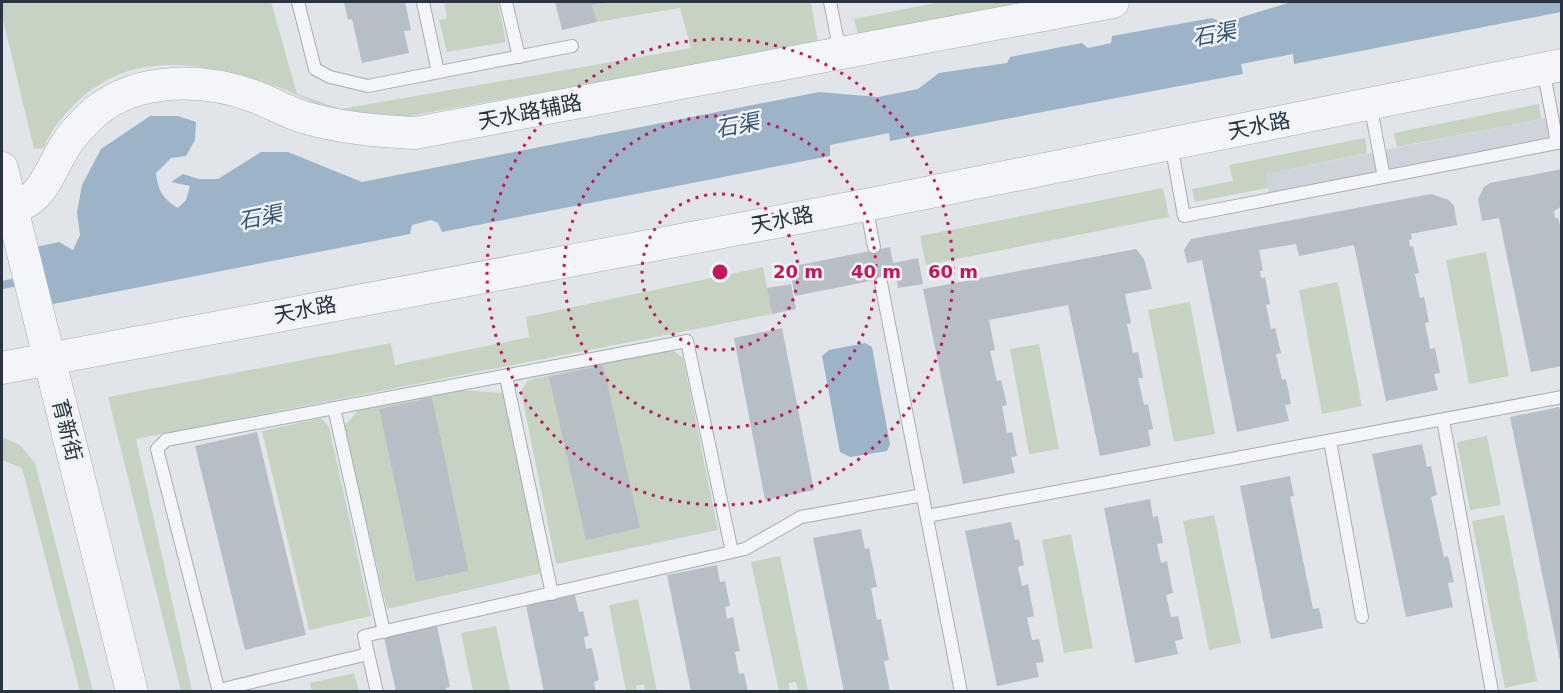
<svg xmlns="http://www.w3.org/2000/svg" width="1563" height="693" viewBox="0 0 1563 693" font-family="'DejaVu Sans','Noto Sans SC',sans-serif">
<rect width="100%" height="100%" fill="#e1e5e9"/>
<polygon fill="#cfd4db" points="1561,115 1561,136 1269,194 1265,174"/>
<g fill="#c7d3c2" fill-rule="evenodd">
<path d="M2,2H271L297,94L341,109L691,48L680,8L597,22L592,5L603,4V2H811L818,43L409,116C392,117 372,121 355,119C338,117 295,92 275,86C206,63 132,47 75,104C61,119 51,129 44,148L34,149L2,16Z"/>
<polygon points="444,2 498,2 506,42 447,52 439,20 447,18"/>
<polygon points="940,2 1040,2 859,38 854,19"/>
<polygon points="1539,104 1541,119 1397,147 1394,133"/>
<polygon points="1365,138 1367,153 1266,174 1268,188 1195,202 1192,189 1233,181 1229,165"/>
<polygon points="1163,188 1169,217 926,265 920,236"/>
<polygon points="1486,252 1509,376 1469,384 1446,260"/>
<polygon points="763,267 772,314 136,439 192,691 181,691 108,397 391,343 395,365 529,337 526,317"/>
<polygon points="1338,282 1362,406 1322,414 1299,290"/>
<polygon points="1190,302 1215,434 1174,442 1148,310"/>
<polygon points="1039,344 1059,449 1029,454 1010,349"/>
<polygon points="671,349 683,358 718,530 556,564 521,391 528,380"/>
<path d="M459,390L503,393L542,573L387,609L344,427L358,410ZM432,397L469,571L416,582L379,409Z"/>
<polygon points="321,418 329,427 371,616 309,630 262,431"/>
<polygon points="1487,436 1501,505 1470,510 1457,442"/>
<polygon points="2,437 20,445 35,463 93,691 80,691 22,468 2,460"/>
<polygon points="1214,515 1241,643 1209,650 1183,521"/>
<polygon points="1504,515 1537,681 1505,688 1472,521"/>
<polygon points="1071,534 1093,648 1064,653 1042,540"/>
<polygon points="780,556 808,691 798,691 796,682 788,683 790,691 779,691 751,562"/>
<polygon points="638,599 657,691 645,691 644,684 636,686 637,691 626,691 609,605"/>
<polygon points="496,626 510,691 473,691 461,633"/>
<polygon points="354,673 359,691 312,691 310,683"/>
</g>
<g fill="#9db4c8">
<path d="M1291,2H1561V12L1294,64L1293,54L1241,64L1243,74L890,141L889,133L830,145V156L442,232L438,223L431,220L412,225L410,234L48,305L36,247L59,242L73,250L80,235L77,212L82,185L101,149L150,116H178L196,122L195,140L186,156L171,158L156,173C158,191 163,199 178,208L186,200L190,186L171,182L183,174L199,179H218L261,152H288L362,182L819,92L878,97L918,89L939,73L1007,63L1010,57L1082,43L1088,48L1111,43L1112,36L1212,18L1223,23Z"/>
<polygon points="865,343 872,347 890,444 887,451 850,457 840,452 822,356 829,350"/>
</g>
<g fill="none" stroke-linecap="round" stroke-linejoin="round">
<polyline stroke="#9db4c8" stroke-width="8" points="2,285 22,281"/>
</g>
<g fill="#b8bec6">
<polygon points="344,2 405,2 411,30 404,31 409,53 362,63 352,19 348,20"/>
<polygon points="555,2 603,2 603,4 592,5 597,22 562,30"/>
<polygon points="1562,169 1562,206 1554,211 1555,218 1558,218 1562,231 1562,366 1531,372 1499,218 1482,221 1478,199 1484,187 1490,183"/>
<polygon points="1431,194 1449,200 1454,206 1457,225 1411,234 1412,239 1409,240 1410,247 1413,246 1419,273 1415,274 1420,298 1424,297 1429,322 1425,323 1430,349 1435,348 1440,373 1434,374 1438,390 1386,401 1354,245 1299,256 1296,244 1259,250 1263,271 1260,271 1261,278 1265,277 1270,304 1266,305 1271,329 1275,328 1281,353 1276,354 1282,380 1286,379 1291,404 1285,405 1289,421 1237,432 1202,260 1187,263 1184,250 1191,239"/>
<polygon points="890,247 893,263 918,258 923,284 898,288 896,276 795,296 789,267"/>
<polygon points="1136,249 1144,259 1152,289 1125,294 1131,323 1127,324 1133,353 1138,352 1143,378 1138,378 1144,405 1148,404 1153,429 1148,430 1151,446 1100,456 1068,305 989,320 995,350 990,351 997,381 1001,380 1007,405 1002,406 1007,433 1012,432 1017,456 1011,457 1015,473 963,484 923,289"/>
<polygon points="791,284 796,309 772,314 767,288"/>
<polygon points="782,328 814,490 765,500 734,338"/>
<polygon points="603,365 640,528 586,540 549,377"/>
<polygon points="432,397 469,571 416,582 379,409"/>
<polygon points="1559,407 1562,417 1560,661 1510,417"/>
<polygon points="257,432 306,635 245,650 195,446"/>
<polygon points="1422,444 1427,467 1431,466 1437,495 1431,497 1444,557 1448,556 1454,582 1448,583 1453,607 1406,617 1372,454"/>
<polygon points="1290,476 1294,496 1290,497 1313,609 1319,608 1323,628 1271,639 1240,486"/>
<polygon points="1150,499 1153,517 1158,516 1163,543 1157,544 1161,563 1167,561 1173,593 1166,595 1171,617 1178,616 1183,639 1175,641 1178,654 1135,663 1104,508"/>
<polygon points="1011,522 1015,540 1019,539 1024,565 1018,567 1022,586 1028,584 1034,616 1027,618 1032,640 1039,639 1044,662 1036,663 1039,677 997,686 965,531"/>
<polygon points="861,529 865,549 869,548 877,587 871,588 877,620 881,619 889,660 884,661 890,692 844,692 813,538"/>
<polygon points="717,565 720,582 725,581 730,606 725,607 727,619 733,617 740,651 735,652 739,674 744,673 748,692 691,692 667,575"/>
<polygon points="575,595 579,612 583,611 589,636 584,637 586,649 592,648 599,680 594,682 596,692 544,692 526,605"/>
<polygon points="437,626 450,687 446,688 447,692 396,692 384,637"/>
</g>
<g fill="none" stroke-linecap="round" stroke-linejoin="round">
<defs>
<g id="service">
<polyline points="298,2 315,69 330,77 368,86 572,46"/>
<polyline points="423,2 438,72"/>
<polyline points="506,2 519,57"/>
<polyline points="830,2 840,52"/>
<polyline points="1543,68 1557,143"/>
<polyline points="1370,104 1384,177"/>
<polyline points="1171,144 1184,216 1562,142"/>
<polyline points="866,205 874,247"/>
<polyline points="881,283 961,692"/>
<polyline points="506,377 552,594"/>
<polyline points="334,408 384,632"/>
<polyline points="1443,420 1492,692"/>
<polyline points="1330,441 1362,617"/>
<polyline points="927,516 1562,397"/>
<polyline points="219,690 368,654"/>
<polyline points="219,692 157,449 166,440 687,341 732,552"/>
<polyline points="377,692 364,636 745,549 801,517 923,495"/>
</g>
<g id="tertiary">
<polyline points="2,168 132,692"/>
<path d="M2,211C43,203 45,179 65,146C72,135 85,121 95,112C139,76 205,78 256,97C272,103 287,112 303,117C340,128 376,131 415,133L1113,2"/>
<polyline points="2,368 866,205 1562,65"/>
</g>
</defs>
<use href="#service" stroke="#a6acb3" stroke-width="14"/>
<use href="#tertiary" stroke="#a6acb3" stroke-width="33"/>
<use href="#service" stroke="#f4f5f8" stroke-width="12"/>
<use href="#tertiary" stroke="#f4f5f8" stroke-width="32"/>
</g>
<g fill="none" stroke="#c2185b" stroke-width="3" stroke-dasharray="3 6">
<circle cx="720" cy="272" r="78"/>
<circle cx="720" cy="272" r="156"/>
<circle cx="720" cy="272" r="233"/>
</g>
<g text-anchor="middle" stroke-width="5" stroke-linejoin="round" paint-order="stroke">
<g font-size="21" fill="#2a3341" stroke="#f1f4f7">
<text transform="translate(530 112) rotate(-11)" y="7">天水路辅路</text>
<text transform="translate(1259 126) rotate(-11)" y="7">天水路</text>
<text transform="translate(782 220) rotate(-11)" y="7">天水路</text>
<text transform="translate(305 310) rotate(-11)" y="7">天水路</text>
<text transform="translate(67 430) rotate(76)" y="7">育新街</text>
</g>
<g font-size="22" font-style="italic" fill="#355473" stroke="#f1f4f7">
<text transform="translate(1214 34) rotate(-11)" y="8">石渠</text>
<text transform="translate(737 125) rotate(-11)" y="8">石渠</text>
<text transform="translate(260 217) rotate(-11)" y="8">石渠</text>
</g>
</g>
<circle cx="720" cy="272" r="9" fill="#c2185b" stroke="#f1f4f7" stroke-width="3"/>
<g font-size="18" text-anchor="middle" font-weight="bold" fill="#c2185b" stroke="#f1f4f7" stroke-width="5" stroke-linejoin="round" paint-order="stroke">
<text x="798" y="278">20 m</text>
<text x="876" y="278">40 m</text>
<text x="953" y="278">60 m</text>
</g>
<rect width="1563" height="693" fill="none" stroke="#2a3341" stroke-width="6"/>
</svg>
